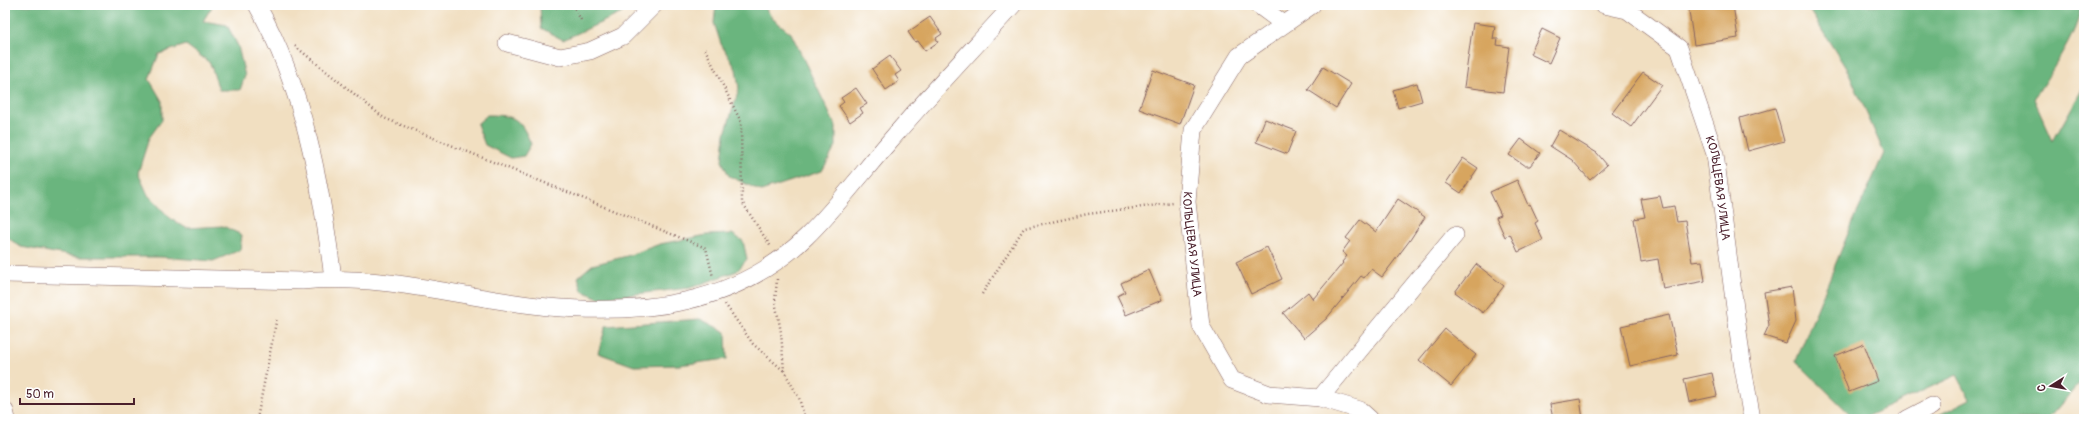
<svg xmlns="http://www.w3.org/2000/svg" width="2089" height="424" viewBox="0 0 2089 424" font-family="Pangolin,sans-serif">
<rect width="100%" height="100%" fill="#fff"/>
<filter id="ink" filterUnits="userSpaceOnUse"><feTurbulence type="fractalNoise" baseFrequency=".025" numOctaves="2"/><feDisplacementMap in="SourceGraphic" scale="8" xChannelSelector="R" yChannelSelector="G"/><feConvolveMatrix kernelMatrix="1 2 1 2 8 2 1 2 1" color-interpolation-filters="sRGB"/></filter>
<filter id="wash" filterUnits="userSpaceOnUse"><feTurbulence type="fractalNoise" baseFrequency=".012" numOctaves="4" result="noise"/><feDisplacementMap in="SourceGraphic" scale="16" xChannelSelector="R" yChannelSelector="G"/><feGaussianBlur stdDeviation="0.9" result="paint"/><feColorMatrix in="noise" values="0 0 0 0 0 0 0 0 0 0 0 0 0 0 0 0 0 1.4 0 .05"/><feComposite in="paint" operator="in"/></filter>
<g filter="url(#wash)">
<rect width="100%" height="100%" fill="#f1dfc1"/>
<g fill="#6ab57e" stroke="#5a6a54">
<polygon points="5,5 213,5 203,21 227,25 238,46 245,76 240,90 219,90 210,63 186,45 159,54 149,79 162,101 162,120 149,138 138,173 148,195 170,218 186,228 223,226 242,235 240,250 213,261 161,257 78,257 21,247 5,236"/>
<polygon points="540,5 629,5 622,13 563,40 541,28"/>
<polygon points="716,5 763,5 773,19 791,33 836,127 836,146 822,171 761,191 729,176 722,161 725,134 739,89 736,69 721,44 714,23"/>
<path d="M1806,5H2081C2079,33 2049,74 2034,99L2053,141L2084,86V383L2082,380L2048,419H1931L1970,399L1957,375L1861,419H1855L1796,361L1849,231L1884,153L1849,73Z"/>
<path d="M487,115C515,115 520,118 531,144L524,156L511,158L485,145L477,124Z"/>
<polygon points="732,234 743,241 747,259 737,271 690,288 599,298 582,291 578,277 592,265 627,256 660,244 707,235"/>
<polygon points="700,319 726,332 727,359 679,365 634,366 598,353 606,326"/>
</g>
<g id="blocks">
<g fill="#d7a55e">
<polygon points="1688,5 1733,5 1738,38 1694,45"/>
<polygon points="930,17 942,34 936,38 938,42 925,51 918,41 915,42 908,32"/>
<polygon points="1473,23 1495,26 1493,39 1498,39 1497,45 1509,47 1503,92 1464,87"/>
<polygon points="1542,29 1560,38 1549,63 1530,54"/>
<polygon points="890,56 901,71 895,75 899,81 886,90 872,69"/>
<polygon points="1323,67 1351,84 1336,108 1308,90"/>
<polygon points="1153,70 1194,85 1180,124 1139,109"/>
<polygon points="1643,72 1662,85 1631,127 1612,113"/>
<polygon points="1417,83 1422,101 1398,108 1393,90"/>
<polygon points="856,88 867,104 860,108 863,113 850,122 839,106 844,102 841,98"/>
<polygon points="1775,108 1784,141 1748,151 1740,118"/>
<polygon points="1265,119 1296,131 1287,154 1256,142"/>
<polygon points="1559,130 1597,153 1607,165 1590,180 1572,160 1550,146"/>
<polygon points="1521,139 1540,153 1530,166 1525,166 1509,155"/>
<polygon points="1463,158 1478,168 1461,193 1446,183"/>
<polygon points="1517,180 1528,205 1530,204 1538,221 1535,223 1543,240 1518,252 1510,234 1505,237 1496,217 1501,215 1490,192"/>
<polygon points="1660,196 1663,208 1674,206 1677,222 1685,221 1692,262 1702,261 1705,281 1663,289 1658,259 1641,262 1634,219 1645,217 1641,199"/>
<polygon points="1398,199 1425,217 1410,240 1382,277 1371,269 1364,278 1361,276 1326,319 1304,338 1283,313 1308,292 1313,299 1343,263 1342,262 1347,256 1342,252 1350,241 1346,238 1360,220 1376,232"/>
<polygon points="1267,247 1282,279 1251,294 1236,262"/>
<polygon points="1476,264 1504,286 1483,313 1455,292"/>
<polygon points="1149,270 1162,300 1126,315 1117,296 1125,292 1121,283"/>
<polygon points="1792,287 1796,321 1786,343 1764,336 1769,325 1764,292"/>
<polygon points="1669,315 1678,355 1630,366 1621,326"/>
<polygon points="1445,329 1476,355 1451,386 1419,360"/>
<polygon points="1864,344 1878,381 1849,392 1835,356"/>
<polygon points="1712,373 1717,396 1689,402 1684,379"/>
<polygon points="1580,399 1583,419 1553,419 1550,404"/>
</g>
</g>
</g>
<g filter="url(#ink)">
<use href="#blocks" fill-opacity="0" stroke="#846260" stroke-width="1"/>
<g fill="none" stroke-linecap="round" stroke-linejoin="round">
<defs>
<g id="minor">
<path d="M257,5C304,88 321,185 333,278"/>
<polyline points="1258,5 1284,24"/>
<path id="s1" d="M1312,5L1239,56L1193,130L1187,202L1201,326L1232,380L1269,394L1320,398L1360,410L1370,419"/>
<path id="s2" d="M1604,5L1627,10L1679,48L1715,154L1742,362L1752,419"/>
<polyline points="507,43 560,57 590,51 623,36 654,5"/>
<path d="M5,274L302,281C384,273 466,299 548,307C642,315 735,306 806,237C836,208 862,173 889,142C929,95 972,50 1013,5"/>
<polyline points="1320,398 1455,235"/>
<polyline points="5,411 7,419"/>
<polyline points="1907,419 1932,406"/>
</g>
</defs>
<use href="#minor" stroke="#846260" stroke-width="18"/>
<g stroke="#846260" stroke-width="2.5" stroke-dasharray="1 3" stroke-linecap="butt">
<polyline points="573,5 582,22"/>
<polyline points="295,46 384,118 706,248 713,277"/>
<polyline points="705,49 741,122 742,202 771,247"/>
<polyline points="777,279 775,301 781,332 784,371 799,398 805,419"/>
<polyline points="982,294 1024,228 1088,214 1173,203"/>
<polyline points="725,304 753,344 784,371"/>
<polyline points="257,419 277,317"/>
</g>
<use href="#minor" stroke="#fff" stroke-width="17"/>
</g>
</g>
<g text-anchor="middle" stroke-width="4" stroke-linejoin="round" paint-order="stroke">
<g font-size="12" fill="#4a1f2b" stroke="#fff">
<text dy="4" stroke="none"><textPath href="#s2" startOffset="234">КОЛЬЦЕВАЯ УЛИЦА</textPath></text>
<text dy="4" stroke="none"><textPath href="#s1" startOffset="291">КОЛЬЦЕВАЯ УЛИЦА</textPath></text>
</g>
</g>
<rect width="2089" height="424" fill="none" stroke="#fff" stroke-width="20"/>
<g transform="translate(2051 386) rotate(259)" stroke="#ffffff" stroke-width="3" paint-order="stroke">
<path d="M0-3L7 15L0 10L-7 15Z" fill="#4a1f2b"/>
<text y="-6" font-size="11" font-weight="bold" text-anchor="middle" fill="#4a1f2b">С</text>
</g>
<path d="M20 398v6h114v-6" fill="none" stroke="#4a1f2b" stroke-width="2"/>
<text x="26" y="398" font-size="12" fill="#4a1f2b" stroke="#ffffff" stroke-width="3" paint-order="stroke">50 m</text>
</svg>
